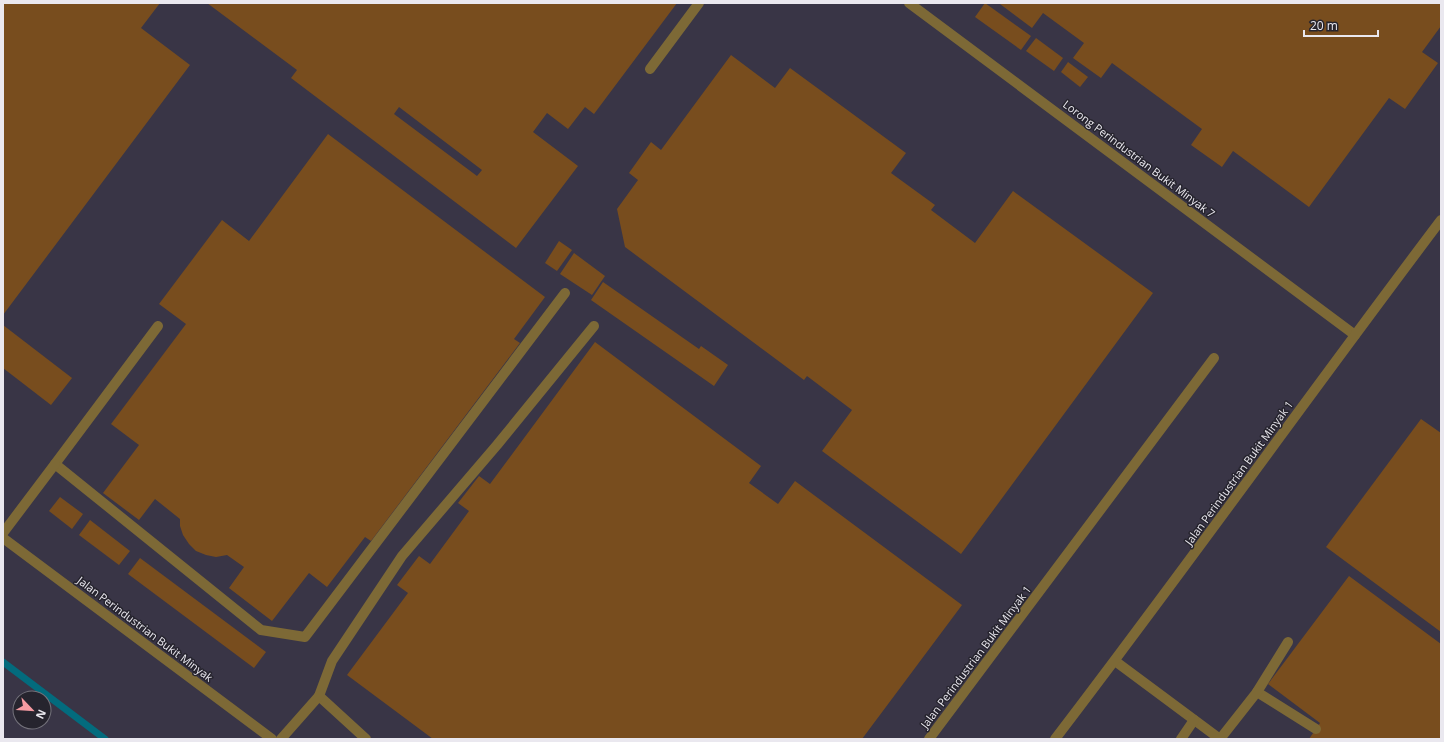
<svg xmlns="http://www.w3.org/2000/svg" width="1444" height="742" viewBox="0 0 1444 742" font-family="'Open Sans',sans-serif">
<rect width="100%" height="100%" fill="#302e38"/>
<path fill="#393546" fill-rule="evenodd" d="M3,3H1441V739H3ZM20,698H44V722H20Z"/>
<g fill="none" stroke-linecap="round" stroke-linejoin="round">
<polyline stroke="#036b7d" stroke-width="7" points="3,662 105,739"/>
</g>
<g fill="#784d1e" fill-rule="evenodd">
<polygon points="3,3 160,3 141,28 190,65 3,315"/>
<path d="M207,3H677L594,114L585,107L568,129L547,113L533,132L578,166L516,248L291,78L297,70ZM399,107L482,170L477,176L394,114Z"/>
<polygon points="985,3 1031,36 1021,50 975,17"/>
<polygon points="1001,3 1441,3 1441,26 1422,52 1438,63 1405,109 1389,98 1309,207 1233,151 1222,167 1191,145 1202,129 1112,63 1101,78 1073,58 1084,43 1043,13 1032,28 1000,4"/>
<polygon points="1036,38 1063,58 1054,71 1026,51"/>
<polygon points="731,55 775,88 790,68 906,153 891,173 935,205 931,210 975,243 1013,191 1153,293 961,554 822,451 852,410 807,376 804,380 625,247 617,209 638,180 629,173 651,142 661,150"/>
<polygon points="1068,62 1088,77 1080,87 1061,72"/>
<polygon points="328,134 545,297 514,339 520,343 371,541 365,537 327,587 309,573 272,621 229,588 244,567 227,555 216,557 206,555 196,551 189,544 183,535 180,526 180,519 155,499 139,520 103,493 139,445 111,424 186,324 159,304 222,220 249,241"/>
<polygon points="559,241 572,250 557,271 545,263"/>
<polygon points="574,253 605,276 592,295 560,274"/>
<polygon points="603,282 699,349 701,346 728,365 714,386 591,300"/>
<polygon points="3,325 72,378 51,405 3,368"/>
<polygon points="595,342 761,466 749,483 778,504 795,481 962,605 862,739 433,739 347,675 408,593 397,585 419,556 430,564 469,511 458,503 479,476 490,484"/>
<polygon points="1421,419 1441,433 1441,632 1326,547"/>
<polygon points="60,497 83,514 72,529 49,511"/>
<polygon points="90,520 130,551 119,565 79,535"/>
<polygon points="140,558 266,652 254,668 128,574"/>
<polygon points="1349,576 1441,644 1441,739 1309,739 1320,723 1268,684"/>
</g>
<g fill="none" stroke-linecap="round" stroke-linejoin="round">
<g stroke="#7d6936" stroke-width="10">
<polyline points="650,69 699,3"/>
<polyline points="158,326 55,464 261,630 305,637 565,293"/>
<polyline points="3,533 55,464"/>
<polyline points="1257,692 1316,729"/>
<polyline points="319,696 366,739"/>
<polyline points="281,739 319,696 332,661 402,556 497,445 594,326"/>
<polyline points="1220,739 1257,692 1288,642"/>
</g>
<g stroke="#7d6936" stroke-width="10">
<polyline points="909,3 1355,335"/>
<polyline points="3,538 272,739"/>
<polyline points="1115,661 1220,739"/>
<polyline points="929,739 1214,358"/>
<path d="M1055,739C1186,568 1311,392 1441,220"/>
<polyline points="1181,739 1194,720"/>
</g>
</g>
<g text-anchor="middle" stroke-width="3" stroke-linejoin="round" paint-order="stroke">
<g font-size="11" fill="#eae8ef" stroke="#26242e">
<text transform="translate(1139 159) rotate(37)" y="4">Lorong Perindustrian Bukit Minyak 7</text>
<text transform="translate(1239 473) rotate(-54)" y="4">Jalan Perindustrian Bukit Minyak 1</text>
<text transform="translate(145 629) rotate(37)" y="4">Jalan Perindustrian Bukit Minyak</text>
<text transform="translate(976 657) rotate(-53)" y="4">Jalan Perindustrian Bukit Minyak 1</text>
</g>
</g>
<rect width="1444" height="742" fill="none" stroke="#eae8ef" stroke-width="8"/>
<g transform="translate(32 710) rotate(115)"><circle r="19" fill="#26242e" stroke="#74727b"/>
<path d="M0-3L7 15L0 10L-7 15Z" fill="#f49aa1"/>
<text y="-6" font-size="11" font-weight="bold" text-anchor="middle" fill="#eae8ef">N</text>
</g>
<path d="M1304 30v6h74v-6" fill="none" stroke="#eae8ef" stroke-width="2"/>
<text x="1310" y="30" font-size="12" fill="#eae8ef" stroke="#26242e" stroke-width="3" paint-order="stroke">20 m</text>
</svg>
